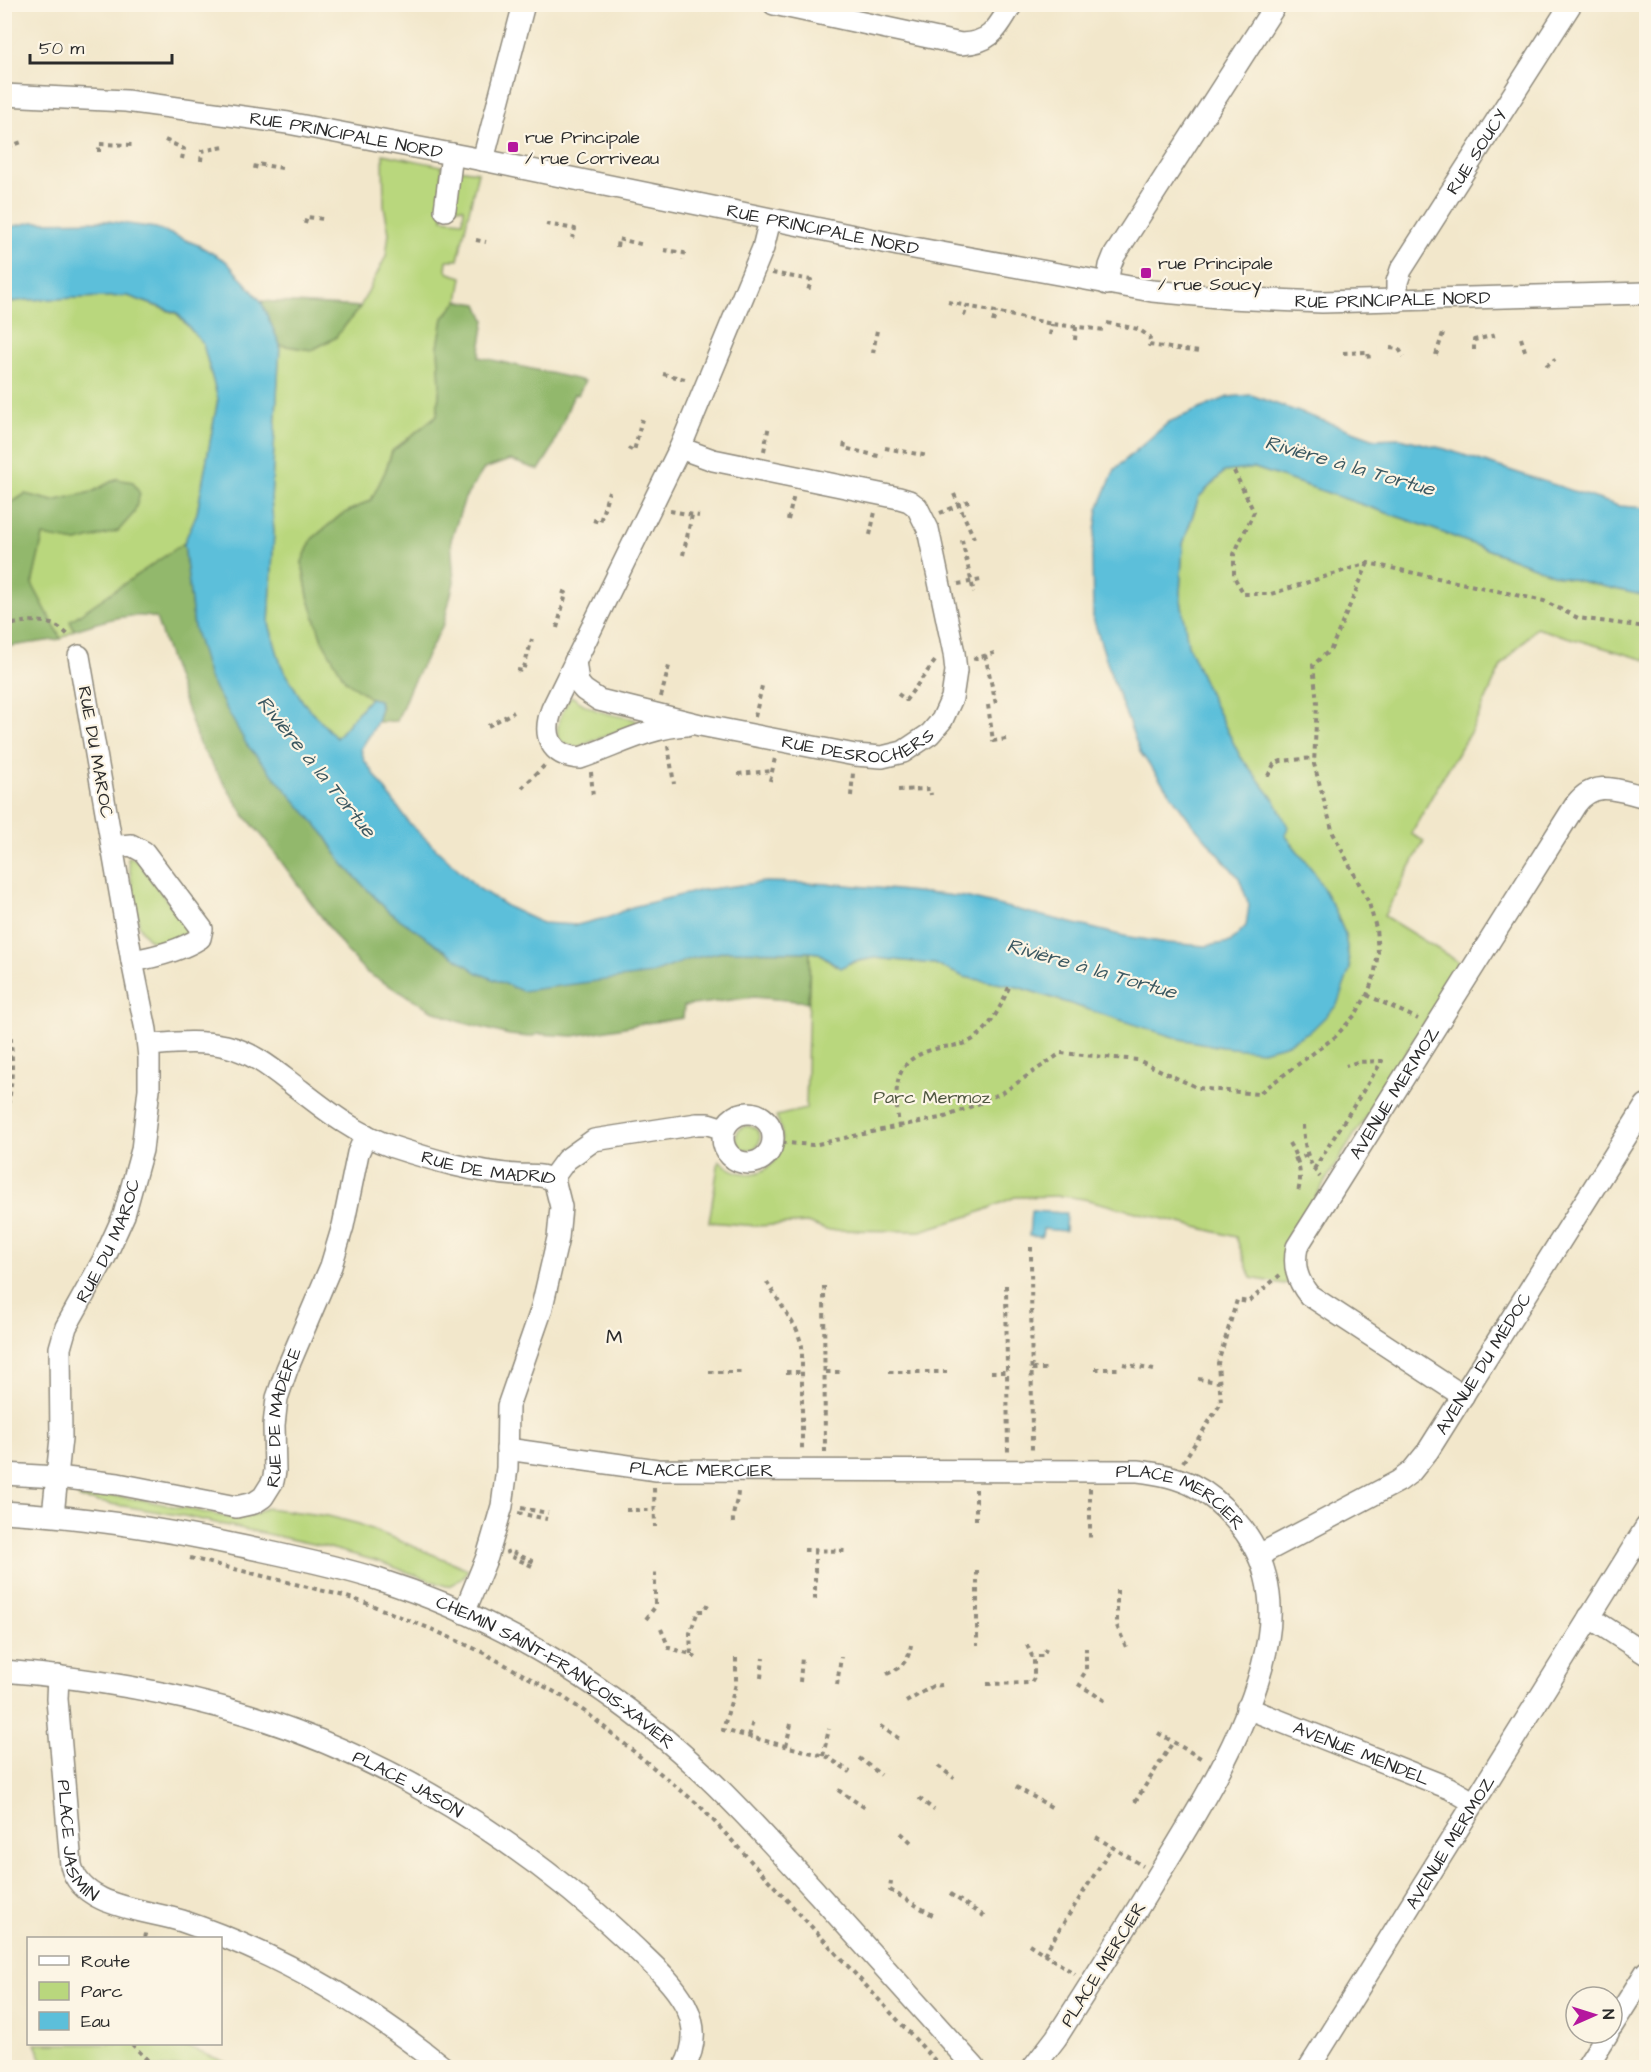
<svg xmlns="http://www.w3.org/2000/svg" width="1651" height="2072" viewBox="0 0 1651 2072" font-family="'Architects Daughter',sans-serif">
<rect width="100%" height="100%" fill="#fcf5e5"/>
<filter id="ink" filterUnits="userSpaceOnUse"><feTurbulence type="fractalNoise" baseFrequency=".0167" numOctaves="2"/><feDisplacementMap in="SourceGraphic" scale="12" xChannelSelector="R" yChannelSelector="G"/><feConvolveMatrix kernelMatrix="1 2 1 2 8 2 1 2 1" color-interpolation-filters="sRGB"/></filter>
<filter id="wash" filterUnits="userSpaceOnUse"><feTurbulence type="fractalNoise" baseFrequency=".008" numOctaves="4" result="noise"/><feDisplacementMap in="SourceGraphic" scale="24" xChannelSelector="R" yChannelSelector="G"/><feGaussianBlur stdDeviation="1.35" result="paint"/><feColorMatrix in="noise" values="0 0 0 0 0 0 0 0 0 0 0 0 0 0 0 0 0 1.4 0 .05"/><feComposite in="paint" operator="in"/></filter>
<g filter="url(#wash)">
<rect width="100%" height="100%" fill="#f2e7cb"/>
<g fill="#b9d77d" stroke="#728154" stroke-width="1.5">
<polygon points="383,154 442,166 443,219 463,221 464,208 452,207 457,169 478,172 458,260 447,260 446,270 449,273 462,277 458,301 443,318 438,347 440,384 437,415 392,451 385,472 371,500 341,515 312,539 302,562 308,596 322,640 346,680 370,698 336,738 303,702 281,665 269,624 274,531 271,500 280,345 312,350 335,338 360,307 386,256 389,233 384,206"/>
<polygon points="128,296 177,314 203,344 218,399 197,513 184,543 70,621 74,630 61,639 32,584 43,535 77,542 116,479 92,492 53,501 25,494 5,507 5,303 25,300"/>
<path d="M1255,468L1425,526L1558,576L1646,596V660L1536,628L1501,666L1474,726L1440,782L1411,834L1424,841L1384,916L1462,964L1290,1237C1284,1251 1282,1267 1288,1282L1284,1284L1251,1278L1236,1237L1084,1199L1063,1196L1015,1197L973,1215L920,1231L826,1230L807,1223L757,1226L709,1222L719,1160C754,1194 798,1159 776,1116L806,1109L810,952L819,953L836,966L875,958L935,964L964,977L1018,987L1180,1039L1222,1047L1350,969L1345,934L1334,908L1314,873L1285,835L1275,801L1240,756L1211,698L1188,645L1180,593L1183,544L1199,497L1224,472Z"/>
<path d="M570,697H573C592,712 611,715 634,719L638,723L578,747C543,745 561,715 570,697Z"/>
<path d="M129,857L137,860L188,929V932C167,941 151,952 139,925L128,860Z"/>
<circle cx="748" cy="1138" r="12"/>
<path d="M81,1492L138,1499L237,1519L256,1514L266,1508L328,1516L359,1524L468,1569L464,1577C457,1579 456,1586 446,1586L377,1561L326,1547L184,1516L80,1499L78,1496Z"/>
<polygon points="35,2044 179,2044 238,2067 45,2067"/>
</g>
<g fill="#92b86c" stroke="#5e724c" stroke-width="1.5">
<polygon points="261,301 360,307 335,338 312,350 280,345"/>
<polygon points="458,301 478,304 485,320 479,357 585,381 578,395 574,394 551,451 539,470 510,460 484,469 465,498 451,540 454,582 444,623 410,688 397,721 377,722 381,709 379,700 370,698 345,680 322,640 308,596 302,562 312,539 341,515 371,500 385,472 392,452 437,415 440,384 438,347 443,318"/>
<polygon points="116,479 133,482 140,494 134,513 118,531 77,542 43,536 32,584 61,639 5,647 5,507 25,494 53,501 92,492"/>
<path d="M184,543L194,627L343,864L388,911L478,973L690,959L727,951L810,952L808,1002L754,997L684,1006L683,1018L646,1023L574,1036L539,1034L529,1037L509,1035L457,1021L430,1009L367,973L347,952L264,838L245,816L199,744L156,618C129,611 101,622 74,630L70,621Z"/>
</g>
<g fill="#5cbfda" stroke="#447582" stroke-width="1.5">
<path d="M107,221L156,228L198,245L226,261L261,301L280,345L271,500L274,531L269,624L281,665L303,702L336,738L370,698L379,700C383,720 370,733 361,749L364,760L409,823L478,888L508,907L542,923L577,925L609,917L632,907L702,890L765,882L837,884L965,897L1124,936L1167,943L1206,946L1230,942L1246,926L1249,905L1239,878L1191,822L1140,752L1112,678L1093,618L1092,554L1098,509L1115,469L1169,422L1228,397L1251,395L1375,439L1400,438L1445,449L1619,506L1646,508V596L1558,576L1425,526L1255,468L1224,472L1199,497L1183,544L1180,593L1188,645L1211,698L1240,756L1275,801L1288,827L1285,835L1314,872L1334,908L1345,934L1350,969L1337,1005L1312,1030L1285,1045L1262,1051L1222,1047L1180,1039L1018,987L964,977L935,964L875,958L851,962L841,968L819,953L810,952L727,951L690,959L651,974L522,991L478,973L388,911L343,864L325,835L247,745L209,678L194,627L184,543L197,513L218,399L203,344L177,313L128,296L25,300L5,303V228L33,222Z"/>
<polygon points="1031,1211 1066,1213 1065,1231 1043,1229 1042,1237 1029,1236"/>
</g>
</g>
<g filter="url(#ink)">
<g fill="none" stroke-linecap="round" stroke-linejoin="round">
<defs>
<g id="minor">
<path d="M774,4L961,44C992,43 997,28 1012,4"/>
<path id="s1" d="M4,95L126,101L288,123L483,160L903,246L1152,291L1229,298L1322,302L1646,293"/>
<polyline points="483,160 524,4"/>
<polyline points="445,210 452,154"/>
<polyline points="1107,284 1110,266 1114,256 1276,4"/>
<path id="s2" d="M1397,301V282L1401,270L1571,4"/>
<path id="s3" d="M575,661L578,683L584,690L599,700L700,725L855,755L882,757L903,752L930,734L942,720L952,698L956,671L954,653L928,529L917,507L909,501L899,498L713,460L680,448"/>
<path d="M687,725C649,727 616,746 580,758C550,756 542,735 552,709L680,448L763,248L770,220"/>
<path d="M112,847L131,845L144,852L202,929L200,938C180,951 155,957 132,961"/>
<path id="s4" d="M149,1045C174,1043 200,1040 226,1046C255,1053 276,1072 300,1090C328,1112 358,1135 393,1147C433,1160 474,1172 517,1175C529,1176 547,1173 555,1183L561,1207L558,1238L541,1311L508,1406L507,1468L502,1506L487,1557L464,1613"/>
<circle cx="748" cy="1138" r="25"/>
<polyline points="552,1179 566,1160 594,1140 697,1124 708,1124 724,1129"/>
<path id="s5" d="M1463,1396L1309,1295C1297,1280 1293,1266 1297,1247L1576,804C1596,778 1619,791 1646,797"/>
<path id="s6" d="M507,1449L657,1470L1138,1471C1182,1476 1207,1487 1236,1521C1265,1553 1275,1597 1268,1639C1255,1720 1200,1808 1157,1877C1124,1931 1090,1985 1056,2038L1033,2068"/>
<path id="s7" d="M4,1474L57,1477L118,1484L236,1507L254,1503L263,1497L273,1481L275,1471L274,1425L277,1398L287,1369L331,1266L343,1226L358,1153L366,1135"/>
<path id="s8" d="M4,1512C85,1517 163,1529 241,1546C287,1556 333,1565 377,1579C488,1614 593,1675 680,1752C729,1795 774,1846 818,1894C870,1952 923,2010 975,2068"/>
<path id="s9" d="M53,1515L61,1438L60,1348L66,1327L105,1257L124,1215L142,1150L149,1089V1057L146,1030L132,961L79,656"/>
<path id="s10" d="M1259,1555L1399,1481L1411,1472L1428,1451L1646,1105"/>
<polyline points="1589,1617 1646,1654"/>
<path id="s11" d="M4,1671C87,1678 169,1691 249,1715C391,1759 522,1841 630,1943C665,1977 714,2014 684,2068"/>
<path id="s12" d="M58,1676L57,1699L71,1865C81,1908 146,1909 182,1921C280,1954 364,2003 444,2068"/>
<path id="s13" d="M1247,1708L1449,1788L1473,1802"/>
<polyline points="1612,2026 1646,1972"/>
<path id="s14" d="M1309,2068C1423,1888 1533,1706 1646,1527"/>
<polyline points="1586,2068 1608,2033"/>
</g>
</defs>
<use href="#minor" stroke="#8e897b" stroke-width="24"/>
<g stroke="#8e897b" stroke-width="4" stroke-dasharray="4.5 4.5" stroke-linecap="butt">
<polyline points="165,140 184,149 182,159"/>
<polyline points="8,147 22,142"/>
<polyline points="99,152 99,144 133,145"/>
<polyline points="201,161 202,151 224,147"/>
<polyline points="255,169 256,164 282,168"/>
<polyline points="305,224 307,217 323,219"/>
<polyline points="546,224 575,229 572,238"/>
<polyline points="476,240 486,242"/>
<polyline points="617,247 618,239 645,245"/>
<polyline points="664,250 684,253 683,260"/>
<polyline points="772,273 811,280 808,291"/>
<polyline points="948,302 1052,324 1105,330"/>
<polyline points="964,316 967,306"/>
<polyline points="993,322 996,312"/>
<polyline points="1107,323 1138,329 1150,337 1149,345 1199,352"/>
<polyline points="1050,335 1052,324"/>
<polyline points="1521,338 1526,354"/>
<polyline points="1075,340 1076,327"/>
<polyline points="1390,348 1399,349 1404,357"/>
<polyline points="1474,350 1474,340 1496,335"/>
<polyline points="873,353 877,330"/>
<polyline points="1343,353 1368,352 1369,359"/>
<polyline points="1645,353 1646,354"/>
<polyline points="1436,355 1443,333"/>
<polyline points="1546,366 1555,359"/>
<polyline points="663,374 689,380"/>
<polyline points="845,443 844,448 883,457"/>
<polyline points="628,448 634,451 642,419"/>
<polyline points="885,448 923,455 923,450"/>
<polyline points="764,451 769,425"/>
<polyline points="1234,471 1254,512 1234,554 1234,577 1244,594 1271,594 1368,563 1544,601 1578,618 1646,627"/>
<polyline points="954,494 974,538"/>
<polyline points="670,511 699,516"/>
<polyline points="940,513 969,501"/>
<polyline points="593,520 600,522 609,491"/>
<polyline points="788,520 794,495"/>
<polyline points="870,535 875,512"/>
<polyline points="962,540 974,593"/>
<polyline points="683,555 692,515"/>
<polyline points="958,584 981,580"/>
<path d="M4,627C26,619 52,617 69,636"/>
<polyline points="557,628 566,593 560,591"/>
<polyline points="985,655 996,704"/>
<polyline points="973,659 998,652"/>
<polyline points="517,670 523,671 532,639"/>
<polyline points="898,694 906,700 935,661"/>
<polyline points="661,697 669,666"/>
<polyline points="988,705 993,741 1006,739"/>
<polyline points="755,717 762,686"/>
<polyline points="488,726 514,712"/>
<polyline points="668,746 674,784"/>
<polyline points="591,772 593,798"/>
<polyline points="738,774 772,771"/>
<polyline points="1268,776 1274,764 1281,761 1314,758"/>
<polyline points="770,781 775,758"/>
<polyline points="522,788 545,765"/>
<polyline points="898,790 930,789 931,795"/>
<polyline points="851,796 853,773"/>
<path d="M4,993C12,1032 17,1081 4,1120"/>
<polyline points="1367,995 1418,1019"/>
<path d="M1303,1125C1304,1144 1307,1162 1320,1177"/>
<polyline points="899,1126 945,1117 980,1103 1005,1091 1061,1053 1138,1060 1198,1088 1258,1094 1335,1037 1355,1015 1367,995 1374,977 1378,953 1376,928 1369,903 1333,833 1314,764 1317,703 1313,665 1331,649 1368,563"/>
<path d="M773,1142L813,1145L899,1126C894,1086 892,1058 939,1048C948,1046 962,1046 970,1041C991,1030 1001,1005 1010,985"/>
<path d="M1289,1143C1298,1158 1303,1174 1298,1192"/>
<polyline points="1294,1160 1308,1155"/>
<polyline points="1314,1169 1382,1061 1357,1062 1346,1066"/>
<polyline points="1031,1247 1032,1454"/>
<polyline points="767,1282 797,1330 802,1346 802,1452"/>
<polyline points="1006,1285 1008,1453"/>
<polyline points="824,1286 825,1453"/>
<polyline points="1123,1364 1154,1370"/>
<polyline points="1032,1369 1050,1369"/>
<polyline points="1095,1369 1122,1369"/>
<polyline points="709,1372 742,1372"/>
<polyline points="786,1372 802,1372"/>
<polyline points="826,1372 844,1372"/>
<polyline points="889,1372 947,1372"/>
<polyline points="991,1372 1007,1372"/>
<polyline points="1198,1379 1219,1382"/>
<polyline points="1183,1462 1221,1403 1218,1363 1237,1300 1248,1302 1280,1275"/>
<polyline points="654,1488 655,1527"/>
<polyline points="1090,1488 1090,1541"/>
<polyline points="976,1489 976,1520"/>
<polyline points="521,1508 548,1513"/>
<polyline points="626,1510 654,1510"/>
<polyline points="518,1513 547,1519"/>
<path d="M733,1523C732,1510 738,1503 738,1490"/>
<polyline points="804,1550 846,1551"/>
<polyline points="815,1550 815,1601"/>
<polyline points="190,1558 340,1595 366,1603 431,1629 482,1652 560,1695 587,1713 700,1806 942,2068"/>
<polyline points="532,1566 508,1555 507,1552 510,1551 534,1562"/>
<polyline points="977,1571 977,1645"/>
<polyline points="1117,1590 1117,1626 1126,1647"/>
<polyline points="646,1619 655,1607 655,1571"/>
<polyline points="661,1629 669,1648 691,1654 697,1659"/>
<polyline points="1027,1645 1032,1656 1043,1656 1046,1649"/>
<polyline points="691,1654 690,1633 698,1611 704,1611 710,1602"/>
<polyline points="736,1658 736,1684 723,1730 828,1757 850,1772"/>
<path d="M887,1674C902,1667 908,1662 911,1645"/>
<polyline points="1082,1677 1086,1671 1086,1648"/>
<polyline points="761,1678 763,1658"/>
<polyline points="800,1682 802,1657"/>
<polyline points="987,1684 1031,1683 1034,1678 1034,1656"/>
<polyline points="1078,1684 1107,1702"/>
<polyline points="837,1685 841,1657"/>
<polyline points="906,1702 933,1686 943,1685"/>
<polyline points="880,1726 901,1740"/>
<polyline points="1158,1733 1204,1760"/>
<polyline points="749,1736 753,1721"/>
<polyline points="786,1746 791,1724"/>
<polyline points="823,1756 829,1729"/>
<polyline points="859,1758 881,1775"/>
<polyline points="938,1766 954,1778"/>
<polyline points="1016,1787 1055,1809"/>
<polyline points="838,1790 864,1807"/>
<polyline points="919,1798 934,1810"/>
<polyline points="1135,1802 1173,1742"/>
<polyline points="901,1833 913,1844"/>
<polyline points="1096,1837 1143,1866"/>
<polyline points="891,1881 890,1890 936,1917"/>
<polyline points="950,1894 987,1918"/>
<polyline points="145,1938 147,1930"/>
<polyline points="1029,1944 1075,1974"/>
<polyline points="1044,1954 1112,1847"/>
<polyline points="132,2044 155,2068"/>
</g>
<use href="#minor" stroke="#fff" stroke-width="21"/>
</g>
</g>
<g fill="#b5179e" stroke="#fcf5e5" stroke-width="2">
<rect x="507" y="141" width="12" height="12" rx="3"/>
<rect x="1140" y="267" width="12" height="12" rx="3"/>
</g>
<g text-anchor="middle" stroke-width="4.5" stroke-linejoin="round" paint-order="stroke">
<g font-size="18" fill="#2b2b2b" stroke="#fcf5e5">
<text dy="6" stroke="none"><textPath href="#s1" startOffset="345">RUE PRINCIPALE NORD</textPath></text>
<text dy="6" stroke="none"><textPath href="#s2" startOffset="172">RUE SOUCY</textPath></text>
<text dy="6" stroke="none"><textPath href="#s1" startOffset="831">RUE PRINCIPALE NORD</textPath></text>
<text dy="6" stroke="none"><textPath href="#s1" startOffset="1407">RUE PRINCIPALE NORD</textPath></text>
<text dy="6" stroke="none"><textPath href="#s3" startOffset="316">RUE DESROCHERS</textPath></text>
<text transform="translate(96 752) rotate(80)" y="6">RUE DU MAROC</text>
<text dy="6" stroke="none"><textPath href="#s5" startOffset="418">AVENUE MERMOZ</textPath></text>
<text dy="6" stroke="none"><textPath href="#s4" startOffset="372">RUE DE MADRID</textPath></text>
<text dy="6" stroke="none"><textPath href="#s9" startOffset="286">RUE DU MAROC</textPath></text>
<text dy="6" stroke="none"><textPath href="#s10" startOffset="304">AVENUE DU MÉDOC</textPath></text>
<text dy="6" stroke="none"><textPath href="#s7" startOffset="348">RUE DE MADÈRE</textPath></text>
<text dy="6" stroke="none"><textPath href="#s6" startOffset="196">PLACE MERCIER</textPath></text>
<text dy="6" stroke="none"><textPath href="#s6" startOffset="682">PLACE MERCIER</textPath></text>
<text dy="6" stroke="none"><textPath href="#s8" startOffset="582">CHEMIN SAINT-FRANÇOIS-XAVIER</textPath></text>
<text dy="6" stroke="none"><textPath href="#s13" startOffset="123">AVENUE MENDEL</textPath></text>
<text dy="6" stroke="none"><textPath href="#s11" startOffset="423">PLACE JASON</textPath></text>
<text dy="6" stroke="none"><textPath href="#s12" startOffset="168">PLACE JASMIN</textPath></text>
<text dy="6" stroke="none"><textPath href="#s14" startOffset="266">AVENUE MERMOZ</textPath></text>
<text transform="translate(1103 1964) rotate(-58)" y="6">PLACE MERCIER</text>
</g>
<g font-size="18" fill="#2b2b2b" stroke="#fcf5e5" text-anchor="start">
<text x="525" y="143">rue Principale<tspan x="525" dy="21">/ rue Corriveau</tspan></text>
<text x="1158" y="269">rue Principale<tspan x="1158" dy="21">/ rue Soucy</tspan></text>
</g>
<g font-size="18" fill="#4e5640" stroke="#fcf5e5">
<text x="932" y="1103">Parc Mermoz</text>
</g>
<g font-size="20" font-style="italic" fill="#3a5760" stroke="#fcf5e5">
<text transform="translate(1350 465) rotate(16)" y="7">Rivière à la Tortue</text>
<text transform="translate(317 766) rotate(51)" y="7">Rivière à la Tortue</text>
<text transform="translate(1092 968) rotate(16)" y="7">Rivière à la Tortue</text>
</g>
<g font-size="20" letter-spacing="1.5" fill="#2b2b2b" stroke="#fcf5e5">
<text x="615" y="1343">M</text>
</g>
</g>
<rect width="1651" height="2072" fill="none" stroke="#fcf5e5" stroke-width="24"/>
<rect x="27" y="1937" width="195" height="108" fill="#fcf5e5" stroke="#a8a49b" stroke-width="1.5"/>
<rect x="39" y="1956" width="30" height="9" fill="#ffffff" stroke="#a8a49b" stroke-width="1.5"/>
<text x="81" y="1967" font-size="18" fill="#2b2b2b">Route</text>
<rect x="39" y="1982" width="30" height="18" fill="#b9d77d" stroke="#a8a49b" stroke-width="1.5"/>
<text x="81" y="1997" font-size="18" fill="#2b2b2b">Parc</text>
<rect x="39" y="2012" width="30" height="18" fill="#5cbfda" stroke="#a8a49b" stroke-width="1.5"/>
<text x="81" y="2027" font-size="18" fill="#2b2b2b">Eau</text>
<g transform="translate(1594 2015) rotate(87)"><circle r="28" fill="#fcf5e5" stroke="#a8a49b" stroke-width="1.5"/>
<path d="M0-4.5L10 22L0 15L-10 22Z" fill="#b5179e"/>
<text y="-9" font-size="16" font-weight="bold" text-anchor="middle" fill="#2b2b2b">N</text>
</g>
<path d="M30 54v9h142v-9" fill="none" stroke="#2b2b2b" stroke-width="3"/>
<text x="39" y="54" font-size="18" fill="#2b2b2b" stroke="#fcf5e5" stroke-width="4.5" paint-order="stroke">50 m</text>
</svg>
